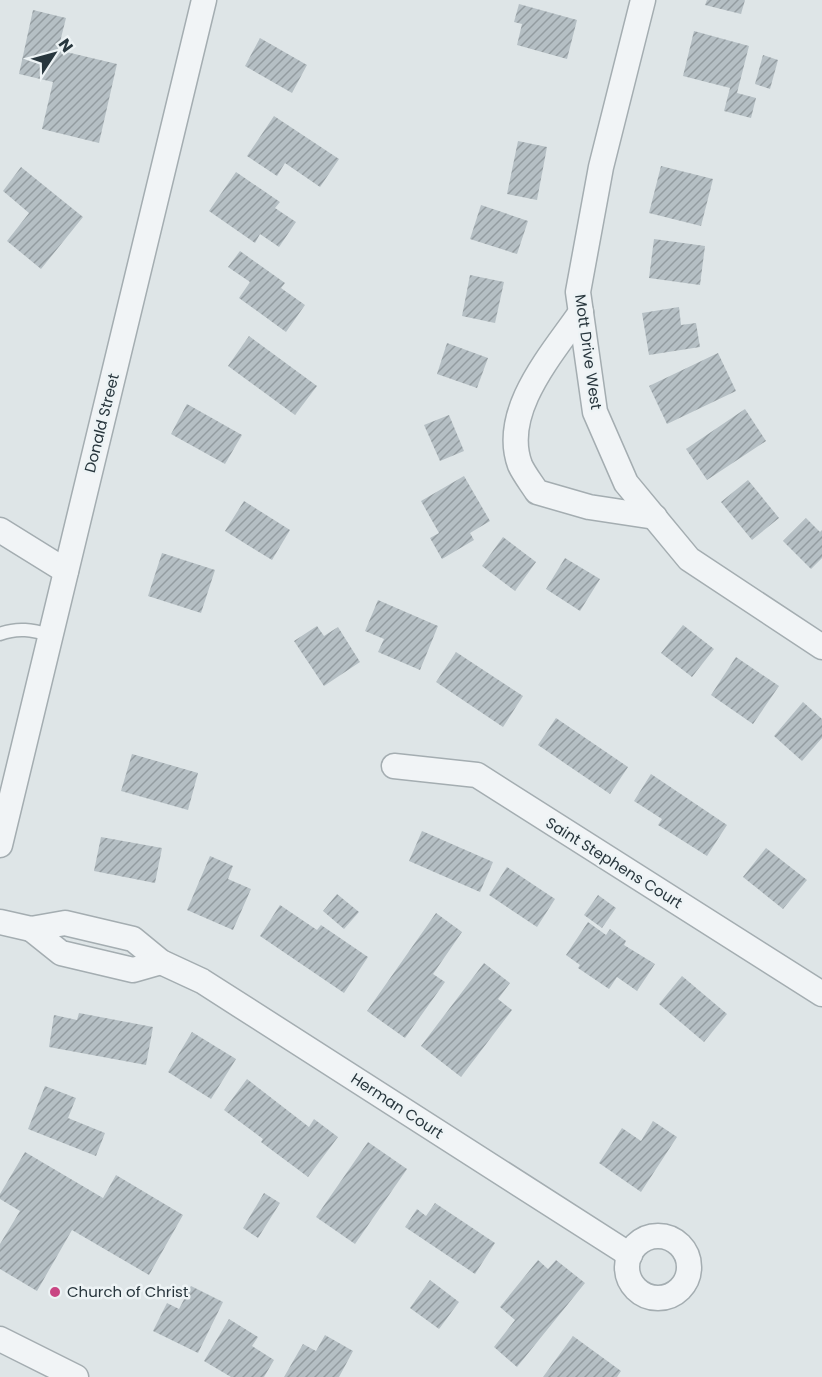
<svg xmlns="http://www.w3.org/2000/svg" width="822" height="1377" viewBox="0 0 822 1377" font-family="Poppins,sans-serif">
<defs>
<pattern id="building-hatch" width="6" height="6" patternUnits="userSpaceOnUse" patternTransform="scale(1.5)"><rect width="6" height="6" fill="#b5bfc4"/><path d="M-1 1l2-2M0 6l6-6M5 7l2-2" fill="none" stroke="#939ca0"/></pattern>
</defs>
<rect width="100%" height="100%" fill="#dee5e7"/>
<g fill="url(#building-hatch)">
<polygon points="707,0 745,0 741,14 705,5"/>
<polygon points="519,4 577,20 567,59 517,45 522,24 514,22"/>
<polygon points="33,10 66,18 58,50 117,64 99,143 42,129 53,82 19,74"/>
<polygon points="694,31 749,46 737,93 756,98 751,118 724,111 730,88 683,76"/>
<polygon points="260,38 307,65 292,93 245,66"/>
<polygon points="763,55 778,60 770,89 755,84"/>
<polygon points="274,116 339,159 320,187 285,163 277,176 247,156"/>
<polygon points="518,141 547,147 537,200 507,194"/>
<polygon points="661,166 713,179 701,226 649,213"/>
<polygon points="21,167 83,217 41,269 7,241 29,213 3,191"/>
<polygon points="236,172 280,202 275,208 296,222 279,247 260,234 255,243 209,211"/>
<polygon points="481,205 528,221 517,254 470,239"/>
<polygon points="654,239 705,246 700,285 649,278"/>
<polygon points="240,251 285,283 281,288 305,305 286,332 239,298 250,282 228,267"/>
<polygon points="470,275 504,282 495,323 462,316"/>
<polygon points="679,307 681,325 696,323 700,347 649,355 642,313"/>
<polygon points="249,336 317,386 295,415 228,366"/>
<polygon points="447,343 488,358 477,388 437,374"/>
<polygon points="718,353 736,391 667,424 649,386"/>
<polygon points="187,404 242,435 225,464 171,434"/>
<polygon points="745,409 766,441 707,480 686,449"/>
<polygon points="449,415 464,451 440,461 424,425"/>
<polygon points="464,476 490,521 470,533 474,540 442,559 430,538 439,533 421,501"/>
<polygon points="748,480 779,518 752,540 721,502"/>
<polygon points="244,501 290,530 272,560 225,531"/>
<polygon points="806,518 820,532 822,530 822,558 811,569 783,541"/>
<polygon points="503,537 536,562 515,591 482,566"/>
<polygon points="162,553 215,570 201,613 148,596"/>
<polygon points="565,558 600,579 580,611 546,589"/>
<polygon points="378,600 438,626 420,670 378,652 384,639 365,631"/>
<polygon points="683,625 714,649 692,677 661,653"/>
<polygon points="317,626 324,636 338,627 360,662 324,686 294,641"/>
<polygon points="456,652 523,696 503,727 436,682"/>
<polygon points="736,657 779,686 753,724 711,695"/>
<polygon points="803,702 822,719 822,738 802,761 774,736"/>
<polygon points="556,718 628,767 610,794 538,745"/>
<polygon points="132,754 198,773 188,810 121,791"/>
<polygon points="651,774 727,825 707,856 658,825 662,819 634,801"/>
<polygon points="422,831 493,862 480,892 409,861"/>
<polygon points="101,837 162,848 155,883 94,871"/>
<polygon points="766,848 807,880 783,909 743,877"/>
<polygon points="210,856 233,866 228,879 251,889 233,930 187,910"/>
<polygon points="507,867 555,899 537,927 489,895"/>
<polygon points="337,894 359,912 344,929 323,911"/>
<polygon points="598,895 616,908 602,928 584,915"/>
<polygon points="280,905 317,930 321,925 368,957 344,993 260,936"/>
<polygon points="436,913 462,932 433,974 445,982 405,1038 367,1011"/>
<polygon points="588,922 606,935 610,929 626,941 624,945 655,964 637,991 617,977 609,989 578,968 580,965 566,955"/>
<polygon points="484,963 510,983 498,999 512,1010 461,1077 421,1046"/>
<polygon points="682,976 727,1014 704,1042 659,1004"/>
<polygon points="79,1013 153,1027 146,1065 49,1047 54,1015 77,1020"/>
<polygon points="192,1032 236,1059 211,1099 168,1072"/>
<polygon points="247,1079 309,1127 314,1119 338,1137 308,1177 261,1142 263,1139 224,1110"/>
<polygon points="45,1086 76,1098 68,1118 105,1133 96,1156 28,1129"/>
<polygon points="653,1121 677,1137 641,1192 599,1163 622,1128 641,1141"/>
<polygon points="368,1142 407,1169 355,1244 316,1217"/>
<polygon points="25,1152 103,1198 116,1175 183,1215 149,1275 72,1230 37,1291 0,1269 0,1244 20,1211 0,1199 0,1194"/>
<polygon points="264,1193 280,1203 258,1238 243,1228"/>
<polygon points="435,1203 495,1243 475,1274 405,1227 417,1209 426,1216"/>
<polygon points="538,1260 548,1269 556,1260 585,1283 517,1367 494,1347 515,1320 500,1307"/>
<polygon points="430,1280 459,1302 439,1329 410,1308"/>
<polygon points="191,1286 223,1302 198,1353 153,1331 167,1303 179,1309"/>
<polygon points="229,1319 258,1337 252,1346 274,1360 264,1377 231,1377 204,1361"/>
<polygon points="325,1335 353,1351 339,1377 284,1377 303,1344 316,1351"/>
<polygon points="573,1336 621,1371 617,1377 543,1377"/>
</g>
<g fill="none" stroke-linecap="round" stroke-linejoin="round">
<defs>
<path id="service" d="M0,634C18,627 32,630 51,635"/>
<g id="minor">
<polyline points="643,0 601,167 578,292 595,412 626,483 689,559 822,647"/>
<path d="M581,312C553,353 500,411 520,465C524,474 532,484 537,492L589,507L655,517"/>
<polyline points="0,530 66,571"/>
<polyline points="394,766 477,775 822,994"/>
<polyline points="0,845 204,0"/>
<polyline points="0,922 31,929 65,923 133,939 161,962 202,981 630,1255"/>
<polyline points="31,929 61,953 133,970 161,962"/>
<circle cx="658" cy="1267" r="31"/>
<polyline points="0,1339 76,1377"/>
</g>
</defs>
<use href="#service" stroke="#a4adb1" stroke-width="15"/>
<use href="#minor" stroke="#a4adb1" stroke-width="27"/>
<use href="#service" stroke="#f1f4f6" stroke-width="12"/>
<use href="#minor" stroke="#f1f4f6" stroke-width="24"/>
</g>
<circle fill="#c94683" stroke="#edf3f5" stroke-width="2" cx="55" cy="1292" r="6"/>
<g text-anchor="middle" stroke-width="5" stroke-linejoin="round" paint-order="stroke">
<g font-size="15" fill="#28363d" stroke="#edf3f5">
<text transform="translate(588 352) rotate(82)" y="5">Mott Drive West</text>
<text transform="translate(102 423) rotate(-76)" y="5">Donald Street</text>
<text transform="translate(614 863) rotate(32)" y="5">Saint Stephens Court</text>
<text transform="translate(397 1106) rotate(33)" y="5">Herman Court</text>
</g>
<g font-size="15" fill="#28363d" stroke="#edf3f5" text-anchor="start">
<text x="67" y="1297">Church of Christ</text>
</g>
</g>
<g transform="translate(54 54) rotate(54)" stroke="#edf3f5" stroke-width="4.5" paint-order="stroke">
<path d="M0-4.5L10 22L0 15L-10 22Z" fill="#28363d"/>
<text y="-9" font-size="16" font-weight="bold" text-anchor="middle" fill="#28363d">N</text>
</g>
</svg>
